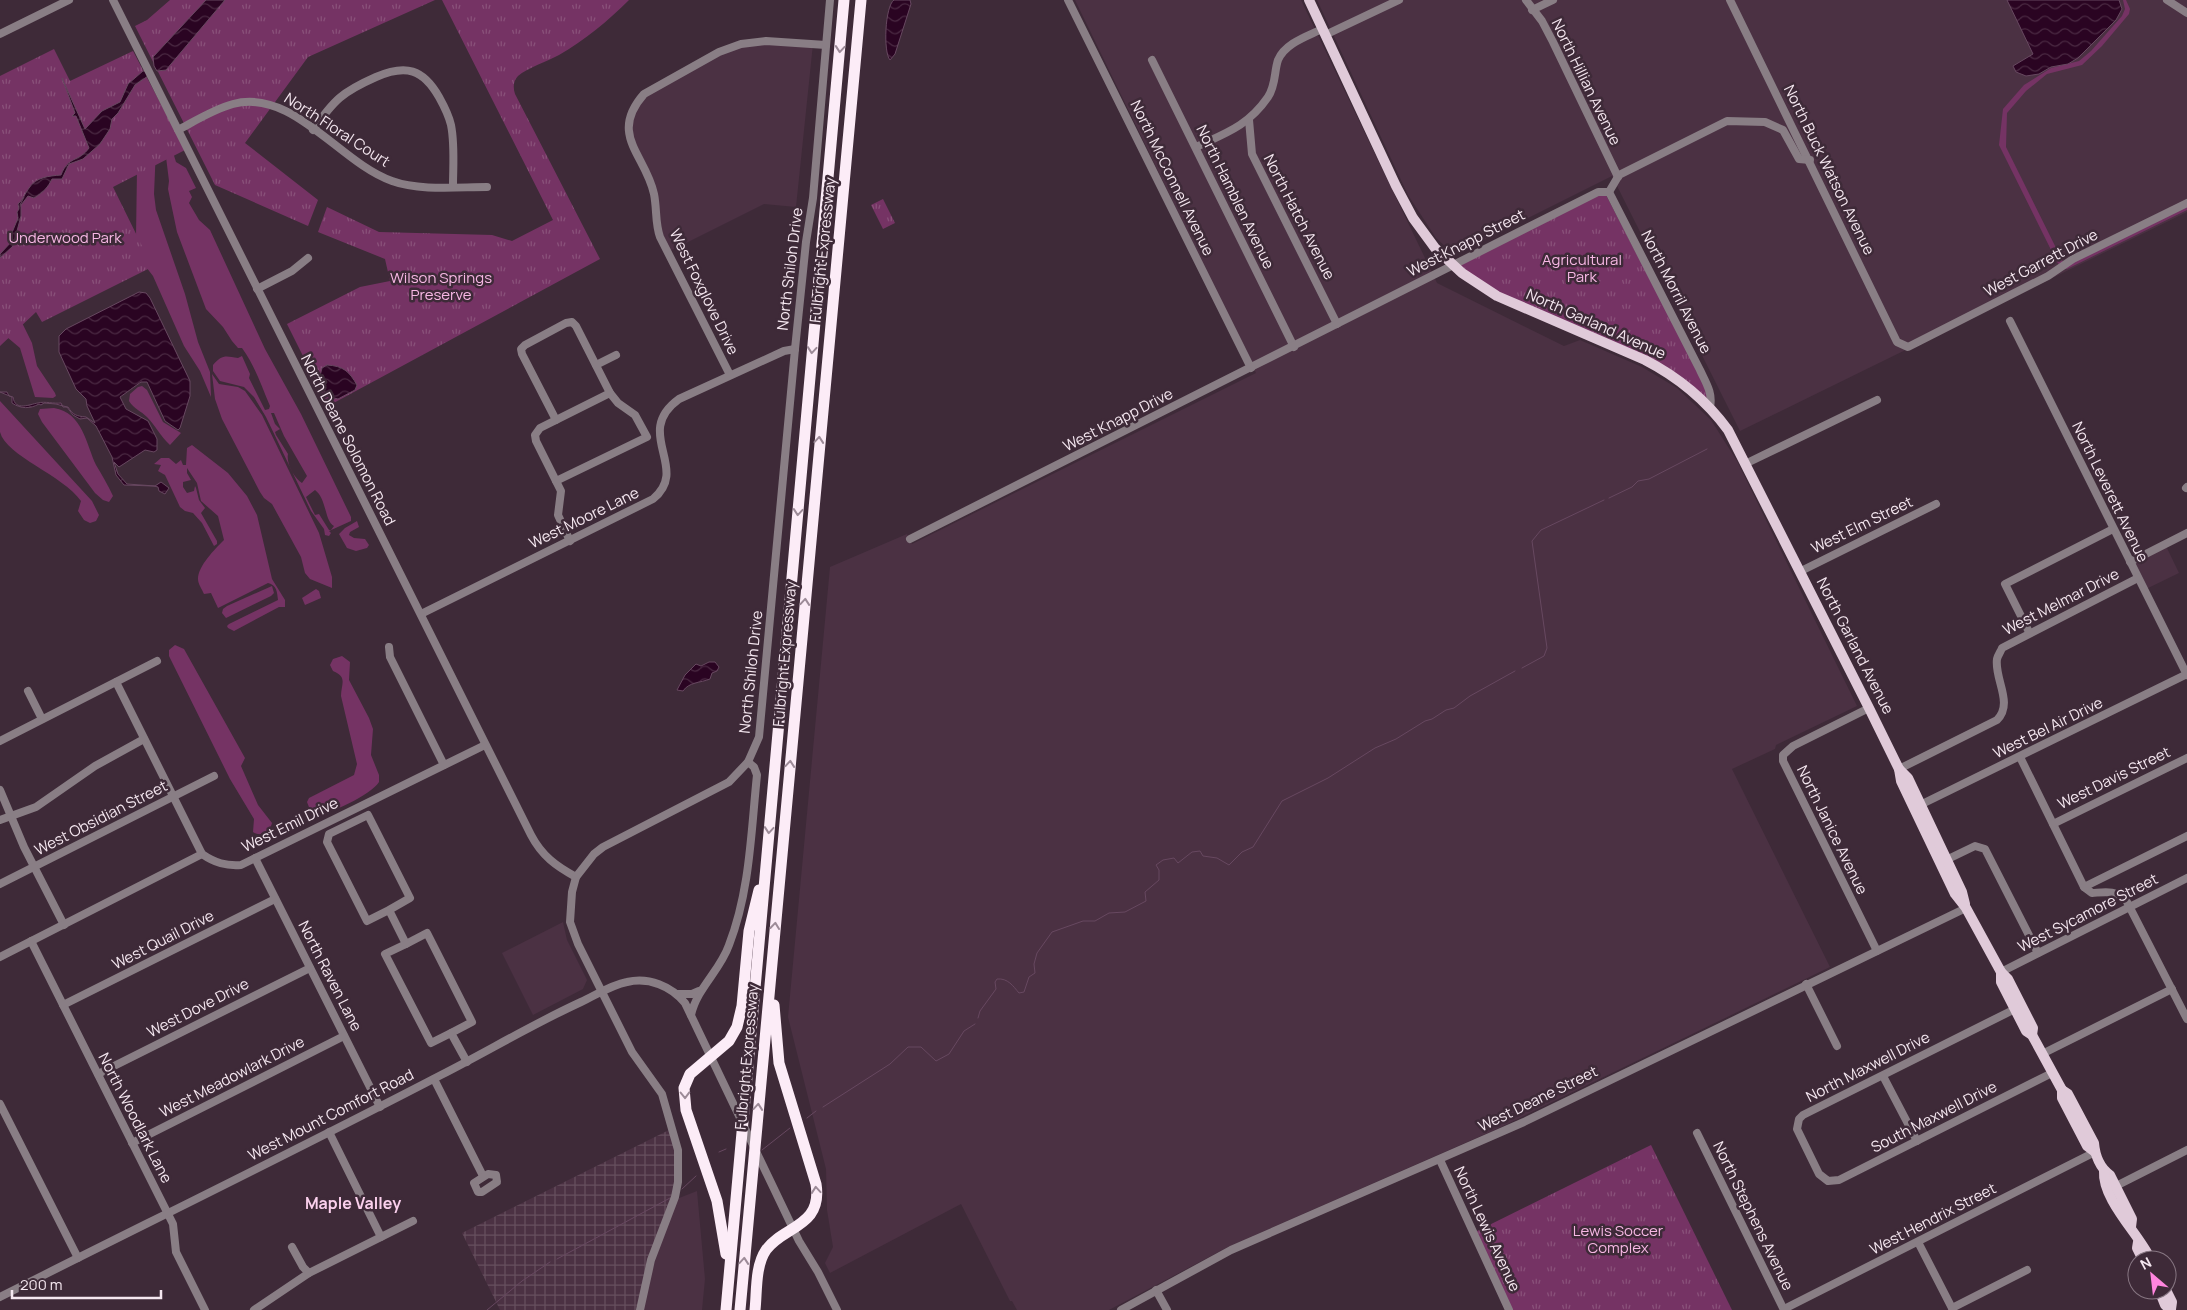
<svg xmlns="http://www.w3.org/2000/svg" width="2187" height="1310" viewBox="0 0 2187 1310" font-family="Manrope,sans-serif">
<defs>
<pattern id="industrial-grid" width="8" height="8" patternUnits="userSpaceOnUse" patternTransform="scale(1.25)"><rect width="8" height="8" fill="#4b3143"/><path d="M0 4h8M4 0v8" fill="none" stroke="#664f5e"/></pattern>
<pattern id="park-tufts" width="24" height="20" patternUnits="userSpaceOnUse" patternTransform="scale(1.25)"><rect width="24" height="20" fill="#753364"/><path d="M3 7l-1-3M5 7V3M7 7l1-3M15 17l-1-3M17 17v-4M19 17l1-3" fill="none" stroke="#89517a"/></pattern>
<pattern id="water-waves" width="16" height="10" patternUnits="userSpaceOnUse" patternTransform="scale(1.25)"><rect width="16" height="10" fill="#2a0422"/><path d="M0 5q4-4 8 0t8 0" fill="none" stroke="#4a2942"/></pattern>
</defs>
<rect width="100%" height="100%" fill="#3e2a38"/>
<g fill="#4b3143">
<polygon points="1075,0 1301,0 1437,283 1564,346 1580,340 1642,367 1677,388 1711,420 1737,461 1857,706 1776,745 1775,749 1732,769 1830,967 1497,1129 1228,1247 1109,1310 1017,1310 1012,1301 1010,1301 961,1204 830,1273 825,1263 833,1247 827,1210 826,1169 788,1017 830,567 907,534 912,544 1256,373"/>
<polygon points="1317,0 2187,0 2187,212 1740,431 1612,176 1468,248 1456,252 1447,248 1436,238 1408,195"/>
<polygon points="741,44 813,44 796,207 764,204 668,252 660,237 654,194 632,146 630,115 655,87"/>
<polygon points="2165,544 2179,573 2144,590 2130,562"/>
<polygon points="563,922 567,940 587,980 583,989 533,1015 502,953"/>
<polygon points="697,1191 705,1279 702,1310 640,1310 674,1200"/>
</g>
<polygon fill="url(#industrial-grid)" points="673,1128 678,1182 654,1249 640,1310 500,1310 462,1233"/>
<g fill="#753364" fill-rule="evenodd">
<polygon points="2123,0 2126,0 2130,9 2129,14 2102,46 2082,65 2047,74 2026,91 2007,113 2006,147 2063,262 2187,206 2187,210 2067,269 2062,268 2057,262 1999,145 2003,109 2024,85 2051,68 2079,61 2091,51 2122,16 2125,9"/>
<path d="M171,146L176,162L186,168L196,188L189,191L192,197L189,203L199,220L210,230L265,349L301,414L351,517V521L329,531L331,533L329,536L325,535L324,529L311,511L266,417L254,397L244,387L220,381L213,371V365C222,354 226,356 238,358L242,356L250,374L249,378L265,410L269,409L270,406C261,385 255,366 242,348H238L232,341L223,327L206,309L177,232L168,189L169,181L166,157ZM271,413H274L284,436L307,476L302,483C294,478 286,463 288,454L276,435L275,432L280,429L275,424ZM315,490C327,499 324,520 334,526L331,530H329L319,514L315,515L306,497Z"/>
<polygon points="156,148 154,194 156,210 185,294 198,342 210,372 211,397 200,371 184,346 153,276 143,263 136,237 137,169"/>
<polygon points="0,278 32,343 37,366 55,393 56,396 53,398 35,397 20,348 7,337"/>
<polygon points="212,374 219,384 238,387 245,391 262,415 319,533 332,577 332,588 310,579 305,573 301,557 272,504 264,498 260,492 222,419 215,399"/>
<path d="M142,386L147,390L163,422L181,433L170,445C160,436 156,426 147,417C141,411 134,409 129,401L130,394L138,387Z"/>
<path d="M0,401L92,501L99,515L96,521L90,523L84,520L78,511L81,501C63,475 6,456 0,432C0,423 0,410 0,401Z"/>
<path d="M54,408C83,413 86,444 96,465C102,475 108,485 113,496L109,502L103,500L95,493L42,422L38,414L40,409Z"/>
<path d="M192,445L228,473L247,496L257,515L272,579L285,600V607H279L234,631L228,628L227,626L229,624L278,600C277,592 277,585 268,583L218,608L211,593L204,594C202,589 198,584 198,579C198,566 215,549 224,540L218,516L201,501L197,483L187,468V473L191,480L183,482V487L187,493L194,491L195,486L196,488L199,500L205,508L201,513L217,541V544L214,546L202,523L193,513L185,511L180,507L165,475L158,471L161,465L154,464L161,458H169L176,464L181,460L183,465H186L187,448Z"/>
<polygon points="357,521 359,527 350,532 349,535 354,538 365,539 369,545 367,548 356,551 347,548 339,534 345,528"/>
<polygon points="272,586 274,593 271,596 226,618 222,613 223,609 227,606"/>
<polygon points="316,589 319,591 321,598 305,605 302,598"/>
<path d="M175,645L184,649L245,758L241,766L258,805L272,823L270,829C264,834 259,836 253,832L254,819L230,779L169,656V650Z"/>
<path d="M342,656L350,662L349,680L369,718L373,729L371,755L379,775V782C371,795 327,816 312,815L307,802L309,798L354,775L357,764L341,696C341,684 348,677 333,671L330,665L333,659Z"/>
</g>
<g fill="url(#park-tufts)">
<polygon points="170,0 435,0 308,57 245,143 318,200 308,226 215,185 135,26 147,20"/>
<path d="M442,0H629C608,21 585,40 559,55C548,61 527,68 518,76C513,81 513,88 515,94L600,259L328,406L287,324L360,287L390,281L385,259L318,232L327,207L379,232L492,235L512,241L553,220Z"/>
<polygon points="54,49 70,81 133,51 185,150 113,187 144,250 150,268 42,322 36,312 0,346 0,76"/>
<polygon points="1597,195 1606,195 1699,374 1709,398 1705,399 1680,377 1510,300 1459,267 1460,261"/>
<polygon points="883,199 895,223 883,229 871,205"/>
<polygon points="1651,1145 1732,1310 1509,1310 1473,1233"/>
</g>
<g fill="url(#water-waves)" stroke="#674860">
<polygon points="206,0 225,0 166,70 157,71 154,66 153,57"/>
<path d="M894,0H910L911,4L895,54L890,60C883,52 885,6 894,0Z"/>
<polygon points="2007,0 2119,0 2122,9 2116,20 2078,58 2068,64 2051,67 2039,74 2026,76 2016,72 2013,66 2033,54"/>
<path d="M143,71H146L148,76L135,85L118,113L112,119L110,129L100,144L83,159L69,164L62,179H52C48,187 44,192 34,198L28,196L21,205V216L13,246L0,258V254L13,240L11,235L18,218L17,212L19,209L18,204C23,200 25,193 29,188C36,177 49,176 61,175C68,156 79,162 89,148L76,116H72L75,113L62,78L85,129L102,111L120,102L128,84Z"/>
<path d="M139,292L146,293L150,298L190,381V396L180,428L178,430L165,421L147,382H141C138,384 123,395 120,397L126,409L148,421L157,439V450L154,452L145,450L119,467L114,462L118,474L127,484L155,486L161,482L169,488L165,494L159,491L158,487L154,486L124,485L116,475L112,457L96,426L87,418L80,419L73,415L67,407L56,404L44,403L41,405L39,404C30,409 21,409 12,403V397L0,392H7L9,396L13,397C15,412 30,404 38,403C45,401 54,404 61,403L63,407H68C73,415 76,416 86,417L95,423L87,406L86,399L76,389L59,352V336L66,329Z"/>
<path d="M327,365C343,366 349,371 357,385L355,390L338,399L327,396L319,380L322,368Z"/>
<path d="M709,662H715L719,667L717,671L712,673L710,679C700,683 689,682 683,691L677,690L685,675L696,664L701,666Z"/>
</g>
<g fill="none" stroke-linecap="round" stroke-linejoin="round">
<g stroke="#674860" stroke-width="1">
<polyline points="20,205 24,197"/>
<polyline points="1609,498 1632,487 1638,481 1649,479 1707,449"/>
<polyline points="1522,668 1544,656 1547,648 1532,541 1541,530 1604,500"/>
<path d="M978,1018L980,1011L996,989L995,982L997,979C1008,978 1013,986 1019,993L1024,992L1029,977L1035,973L1034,964L1037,953L1052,932L1083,921H1095L1109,913L1125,912L1146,901L1145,892L1159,880V870L1156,865L1163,860L1174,858L1178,863L1192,852L1200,851L1203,856L1217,858L1229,865L1242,852L1253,847L1282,801L1328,778L1375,748L1396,739L1425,721L1432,719L1446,710L1454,708L1470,696L1515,671"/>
<polyline points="823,1107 890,1064 908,1047 921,1047 936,1061 949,1054 964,1031 975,1024"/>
<polyline points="807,1118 816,1111"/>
<polyline points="762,1150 790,1128"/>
<polyline points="719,1152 726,1149"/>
<polyline points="682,1189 696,1176"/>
<polyline points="557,1259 670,1198"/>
<polyline points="487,1310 522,1281 550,1262"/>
</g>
<g stroke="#897e85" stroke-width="8">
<path d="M113,0L531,835C542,856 556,866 576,877"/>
<polyline points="1068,0 1251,368"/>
<polyline points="1526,0 1542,21 1553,42 1618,177"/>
<polyline points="1730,0 1897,342 1908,347 2048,276 2073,259 2187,203"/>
<polyline points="2167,0 2187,13"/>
<polyline points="1532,10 1553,0"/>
<polyline points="0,34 69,0"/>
<polyline points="1325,35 1399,0"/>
<polyline points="1152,60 1294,347"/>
<polyline points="1249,120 1252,154 1337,324"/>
<path d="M178,130C195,121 214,109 233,104C293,88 340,163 392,181C419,191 458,187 487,187"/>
<path d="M313,130C334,100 342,92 376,77C406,64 423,69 439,97C444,106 449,116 451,125C455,145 453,166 453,186"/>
<path d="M1196,147C1226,133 1248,126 1268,97C1276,85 1274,72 1278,60C1285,43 1308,36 1322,29"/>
<polyline points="1609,192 1619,175 1727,121 1765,122 1783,130 1799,159 1810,160"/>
<path d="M1609,192L1700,370C1706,383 1713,393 1710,407"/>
<polyline points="257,289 292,271 308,258"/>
<polyline points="2010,321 2187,675"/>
<polyline points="596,365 616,355"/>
<path d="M730,375L660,237C655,223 657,209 654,194C646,155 608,135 644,94L719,52L741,44L766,41L826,45"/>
<polyline points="556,420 522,354 521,349 525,345 566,323 572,322 576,326 610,393 618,403 635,415 647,437 556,481"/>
<polyline points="1747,463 1877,400"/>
<polyline points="2186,488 2187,487"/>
<path d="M910,539C1140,425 1368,306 1598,192H1609"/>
<polyline points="570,541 558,515 561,491 536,441 535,435 540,428 610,393"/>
<polyline points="2130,562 2187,533"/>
<polyline points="1801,571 1936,504"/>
<path d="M421,614L653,499C691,468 632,433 679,399L784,351L795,349"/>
<polyline points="2029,632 2005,584 2113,529"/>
<polyline points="389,647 390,657 444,765"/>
<path d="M116,682L202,854C215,863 226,866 241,865L485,745"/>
<polyline points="28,691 42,719"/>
<polyline points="1869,708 1793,746 1783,755 1783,761 1877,951"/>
<polyline points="0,741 157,661"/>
<path d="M2020,757L2084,887L2092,893C2107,892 2114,890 2126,900L2187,1019"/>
<path d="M1899,769L1997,720C2014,703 1994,679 1997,659C1998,655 2001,651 2002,648L2138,578"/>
<polyline points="0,790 24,847 64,925"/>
<polyline points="1920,805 2187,674"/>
<polyline points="0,820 36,807 95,766 144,739"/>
<polyline points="2053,824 2187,758"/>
<polyline points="255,858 380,1107"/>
<polyline points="1946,860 1975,846 1985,849 2038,953"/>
<polyline points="0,884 214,776"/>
<polyline points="2084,887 2187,836"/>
<polyline points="389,910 367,921 327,842 329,834 368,815 410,898 389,910 406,944 427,933 472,1022 451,1033 467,1062"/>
<polyline points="31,941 173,1224 176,1252 205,1310"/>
<polyline points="406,944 385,954 431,1043 451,1033"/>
<polyline points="0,957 202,854"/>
<polyline points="2001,972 2187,878"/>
<polyline points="1806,984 1837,1046"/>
<polyline points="677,994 692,994 699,991"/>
<polyline points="63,1005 275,899"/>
<polyline points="2015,1009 1803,1115 1799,1119 1797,1129 1819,1174 1828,1181 1839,1180 2052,1073"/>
<path d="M691,1015C697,988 720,971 729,945C750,891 751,832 757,775L754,767L748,762"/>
<polyline points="2042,1054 2172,989"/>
<polyline points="98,1074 310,968"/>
<polyline points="1883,1076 1917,1141"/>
<polyline points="434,1079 483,1176"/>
<polyline points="0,1104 78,1258"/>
<polyline points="329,1132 381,1237"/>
<polyline points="1697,1133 1784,1310"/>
<polyline points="132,1143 344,1036"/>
<polyline points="1440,1160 1509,1310"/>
<polygon points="488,1174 496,1175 497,1182 482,1192 478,1192 474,1183"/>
<polyline points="2116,1186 2187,1150"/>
<polyline points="1918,1242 1953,1310"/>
<polyline points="292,1247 303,1267 309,1273"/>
<polyline points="1156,1290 1167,1310"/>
<path d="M0,1297C147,1223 295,1151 441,1075C488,1051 533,1024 581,1002C596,995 611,985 627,982C649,977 671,986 685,1003L799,1241L818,1272L837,1310"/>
<polyline points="1952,1308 2027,1270"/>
<polyline points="1784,1309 2095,1152"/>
<polyline points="254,1310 309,1273 413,1221"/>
<polyline points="640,1310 651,1260 675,1197 678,1182 678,1150 662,1094 632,1052 578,944 570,922 572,892 576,877 594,854 603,847 729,782 748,762 759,737 795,349 806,242 813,198 830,0"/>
<polyline points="1121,1310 1231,1250 1524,1122 1966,908"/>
</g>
<g stroke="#e0cad9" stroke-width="10">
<path d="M1309,0L1396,186L1413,218L1435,248L1462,273L1497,296L1645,360C1678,377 1706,400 1728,430L1869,708L1899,769L1901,781L1955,894L1966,908L2001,972L2008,979L2033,1028L2032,1035"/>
<polyline points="1899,769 1908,778 1962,892 1965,904"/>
<polyline points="2001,972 2001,982 2026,1031 2032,1035 2062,1090 2062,1098 2087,1146 2095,1152"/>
<path d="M2062,1090L2068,1094L2094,1143C2095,1155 2100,1168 2110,1175L2132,1219L2131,1227"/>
<path d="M2104,1171C2102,1200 2140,1235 2151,1260"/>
<polyline points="2138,1242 2137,1248 2143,1260"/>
<polyline points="2159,1290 2165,1305 2171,1310"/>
<polyline points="2166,1290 2172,1302 2171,1309"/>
</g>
<g stroke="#fcecf7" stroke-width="11">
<polyline points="726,1254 717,1201 686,1110 684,1088 690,1074 729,1041 737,1027 742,1006 749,931 759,890"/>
<polyline points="726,1310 844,0"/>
<polyline points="740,1310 861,0"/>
<path d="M755,1310C757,1292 755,1266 766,1250C783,1226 823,1227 816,1184L779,1063L774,1005"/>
</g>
</g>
<defs><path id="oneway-chevron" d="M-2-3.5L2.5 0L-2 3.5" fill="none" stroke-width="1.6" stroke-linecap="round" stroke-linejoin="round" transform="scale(1.25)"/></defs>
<g stroke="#9d8b98">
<use href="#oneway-chevron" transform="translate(840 49) rotate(95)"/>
<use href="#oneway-chevron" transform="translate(812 350) rotate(95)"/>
<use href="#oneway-chevron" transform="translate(819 440) rotate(-85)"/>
<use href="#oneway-chevron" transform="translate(798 512) rotate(95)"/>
<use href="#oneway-chevron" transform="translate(805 602) rotate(-85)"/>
<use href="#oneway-chevron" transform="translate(790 764) rotate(-85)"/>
<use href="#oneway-chevron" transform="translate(769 830) rotate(95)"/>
<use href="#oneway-chevron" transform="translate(775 926) rotate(-84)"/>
<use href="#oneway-chevron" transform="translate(685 1095) rotate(89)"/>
<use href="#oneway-chevron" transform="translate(758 1107) rotate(-85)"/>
<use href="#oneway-chevron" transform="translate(816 1190) rotate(-95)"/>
<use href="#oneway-chevron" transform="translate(744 1261) rotate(-85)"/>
</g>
<g text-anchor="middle" stroke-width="5" stroke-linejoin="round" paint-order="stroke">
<g font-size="15" fill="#f5e7f0" stroke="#3e2a38">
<text transform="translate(1586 82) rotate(64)" y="5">North Hillian Avenue</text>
<text transform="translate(337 130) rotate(33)" y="5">North Floral Court</text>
<text transform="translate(1829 170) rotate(64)" y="5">North Buck Watson Avenue</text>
<text transform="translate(1172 178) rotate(64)" y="5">North McConnell Avenue</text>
<text transform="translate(1235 197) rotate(64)" y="5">North Hamblen Avenue</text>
<text transform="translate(1299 217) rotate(63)" y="5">North Hatch Avenue</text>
<text transform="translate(1466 243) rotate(-27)" y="5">West Knapp Street</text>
<text transform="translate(823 250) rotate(-84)" y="5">Fulbright Expressway</text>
<text transform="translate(2041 263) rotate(-28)" y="5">West Garrett Drive</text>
<text transform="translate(790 269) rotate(-83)" y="5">North Shiloh Drive</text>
<text transform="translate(704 292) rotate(64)" y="5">West Foxglove Drive</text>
<text transform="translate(1676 292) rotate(63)" y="5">North Morril Avenue</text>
<text transform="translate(1596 324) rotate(24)" y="5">North Garland Avenue</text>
<text transform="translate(1118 420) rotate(-27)" y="5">West Knapp Drive</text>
<text transform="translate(348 440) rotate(63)" y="5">North Deane Solomon Road</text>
<text transform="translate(2110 492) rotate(64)" y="5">North Leverett Avenue</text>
<text transform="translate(584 518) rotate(-26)" y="5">West Moore Lane</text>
<text transform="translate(1862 525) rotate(-26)" y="5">West Elm Street</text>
<text transform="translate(2061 602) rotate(-27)" y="5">West Melmar Drive</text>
<text transform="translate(1855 646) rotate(63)" y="5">North Garland Avenue</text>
<text transform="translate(785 654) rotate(-85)" y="5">Fulbright Expressway</text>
<text transform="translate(751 672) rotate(-84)" y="5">North Shiloh Drive</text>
<text transform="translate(2048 728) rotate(-26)" y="5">West Bel Air Drive</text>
<text transform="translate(2114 778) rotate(-26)" y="5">West Davis Street</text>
<text transform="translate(101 818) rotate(-27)" y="5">West Obsidian Street</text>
<text transform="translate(290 825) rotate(-26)" y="5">West Emil Drive</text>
<text transform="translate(1832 830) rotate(64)" y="5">North Janice Avenue</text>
<text transform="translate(2088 913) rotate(-27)" y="5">West Sycamore Street</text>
<text transform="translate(163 940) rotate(-27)" y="5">West Quail Drive</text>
<text transform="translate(330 976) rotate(63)" y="5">North Raven Lane</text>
<text transform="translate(198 1008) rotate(-27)" y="5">West Dove Drive</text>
<text transform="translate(747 1057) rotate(-85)" y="5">Fulbright Expressway</text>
<text transform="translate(1868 1067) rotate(-27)" y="5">North Maxwell Drive</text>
<text transform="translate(232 1077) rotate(-27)" y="5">West Meadowlark Drive</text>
<text transform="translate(1538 1099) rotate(-26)" y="5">West Deane Street</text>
<text transform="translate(331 1115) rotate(-27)" y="5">West Mount Comfort Road</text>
<text transform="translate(1934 1117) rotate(-27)" y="5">South Maxwell Drive</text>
<text transform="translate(135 1118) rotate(63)" y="5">North Woodlark Lane</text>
<text transform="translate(1753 1216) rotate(64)" y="5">North Stephens Avenue</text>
<text transform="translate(1933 1219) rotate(-27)" y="5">West Hendrix Street</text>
<text transform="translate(1487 1229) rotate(65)" y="5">North Lewis Avenue</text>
</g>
<g font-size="15" fill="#f7b7e4" stroke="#3e2a38">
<text x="65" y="243">Underwood Park</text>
<text x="1582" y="265">Agricultural<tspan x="1582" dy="17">Park</tspan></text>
<text x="441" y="283">Wilson Springs<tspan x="441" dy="17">Preserve</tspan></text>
<text x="1618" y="1236">Lewis Soccer<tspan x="1618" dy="17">Complex</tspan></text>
</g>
<g font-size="16" font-weight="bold" fill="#fbd0ed" stroke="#3e2a38">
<text x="353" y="1209">Maple Valley</text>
</g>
</g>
<g transform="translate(2152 1275) rotate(332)"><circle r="24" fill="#3e2a38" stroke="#877682"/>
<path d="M0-4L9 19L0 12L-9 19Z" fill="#ff85de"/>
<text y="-8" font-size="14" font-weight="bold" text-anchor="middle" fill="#f5e7f0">N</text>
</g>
<path d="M12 1290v8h149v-8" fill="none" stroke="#f5e7f0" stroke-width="2.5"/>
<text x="20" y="1290" font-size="15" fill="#f5e7f0" stroke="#3e2a38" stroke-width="4" paint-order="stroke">200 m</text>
</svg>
